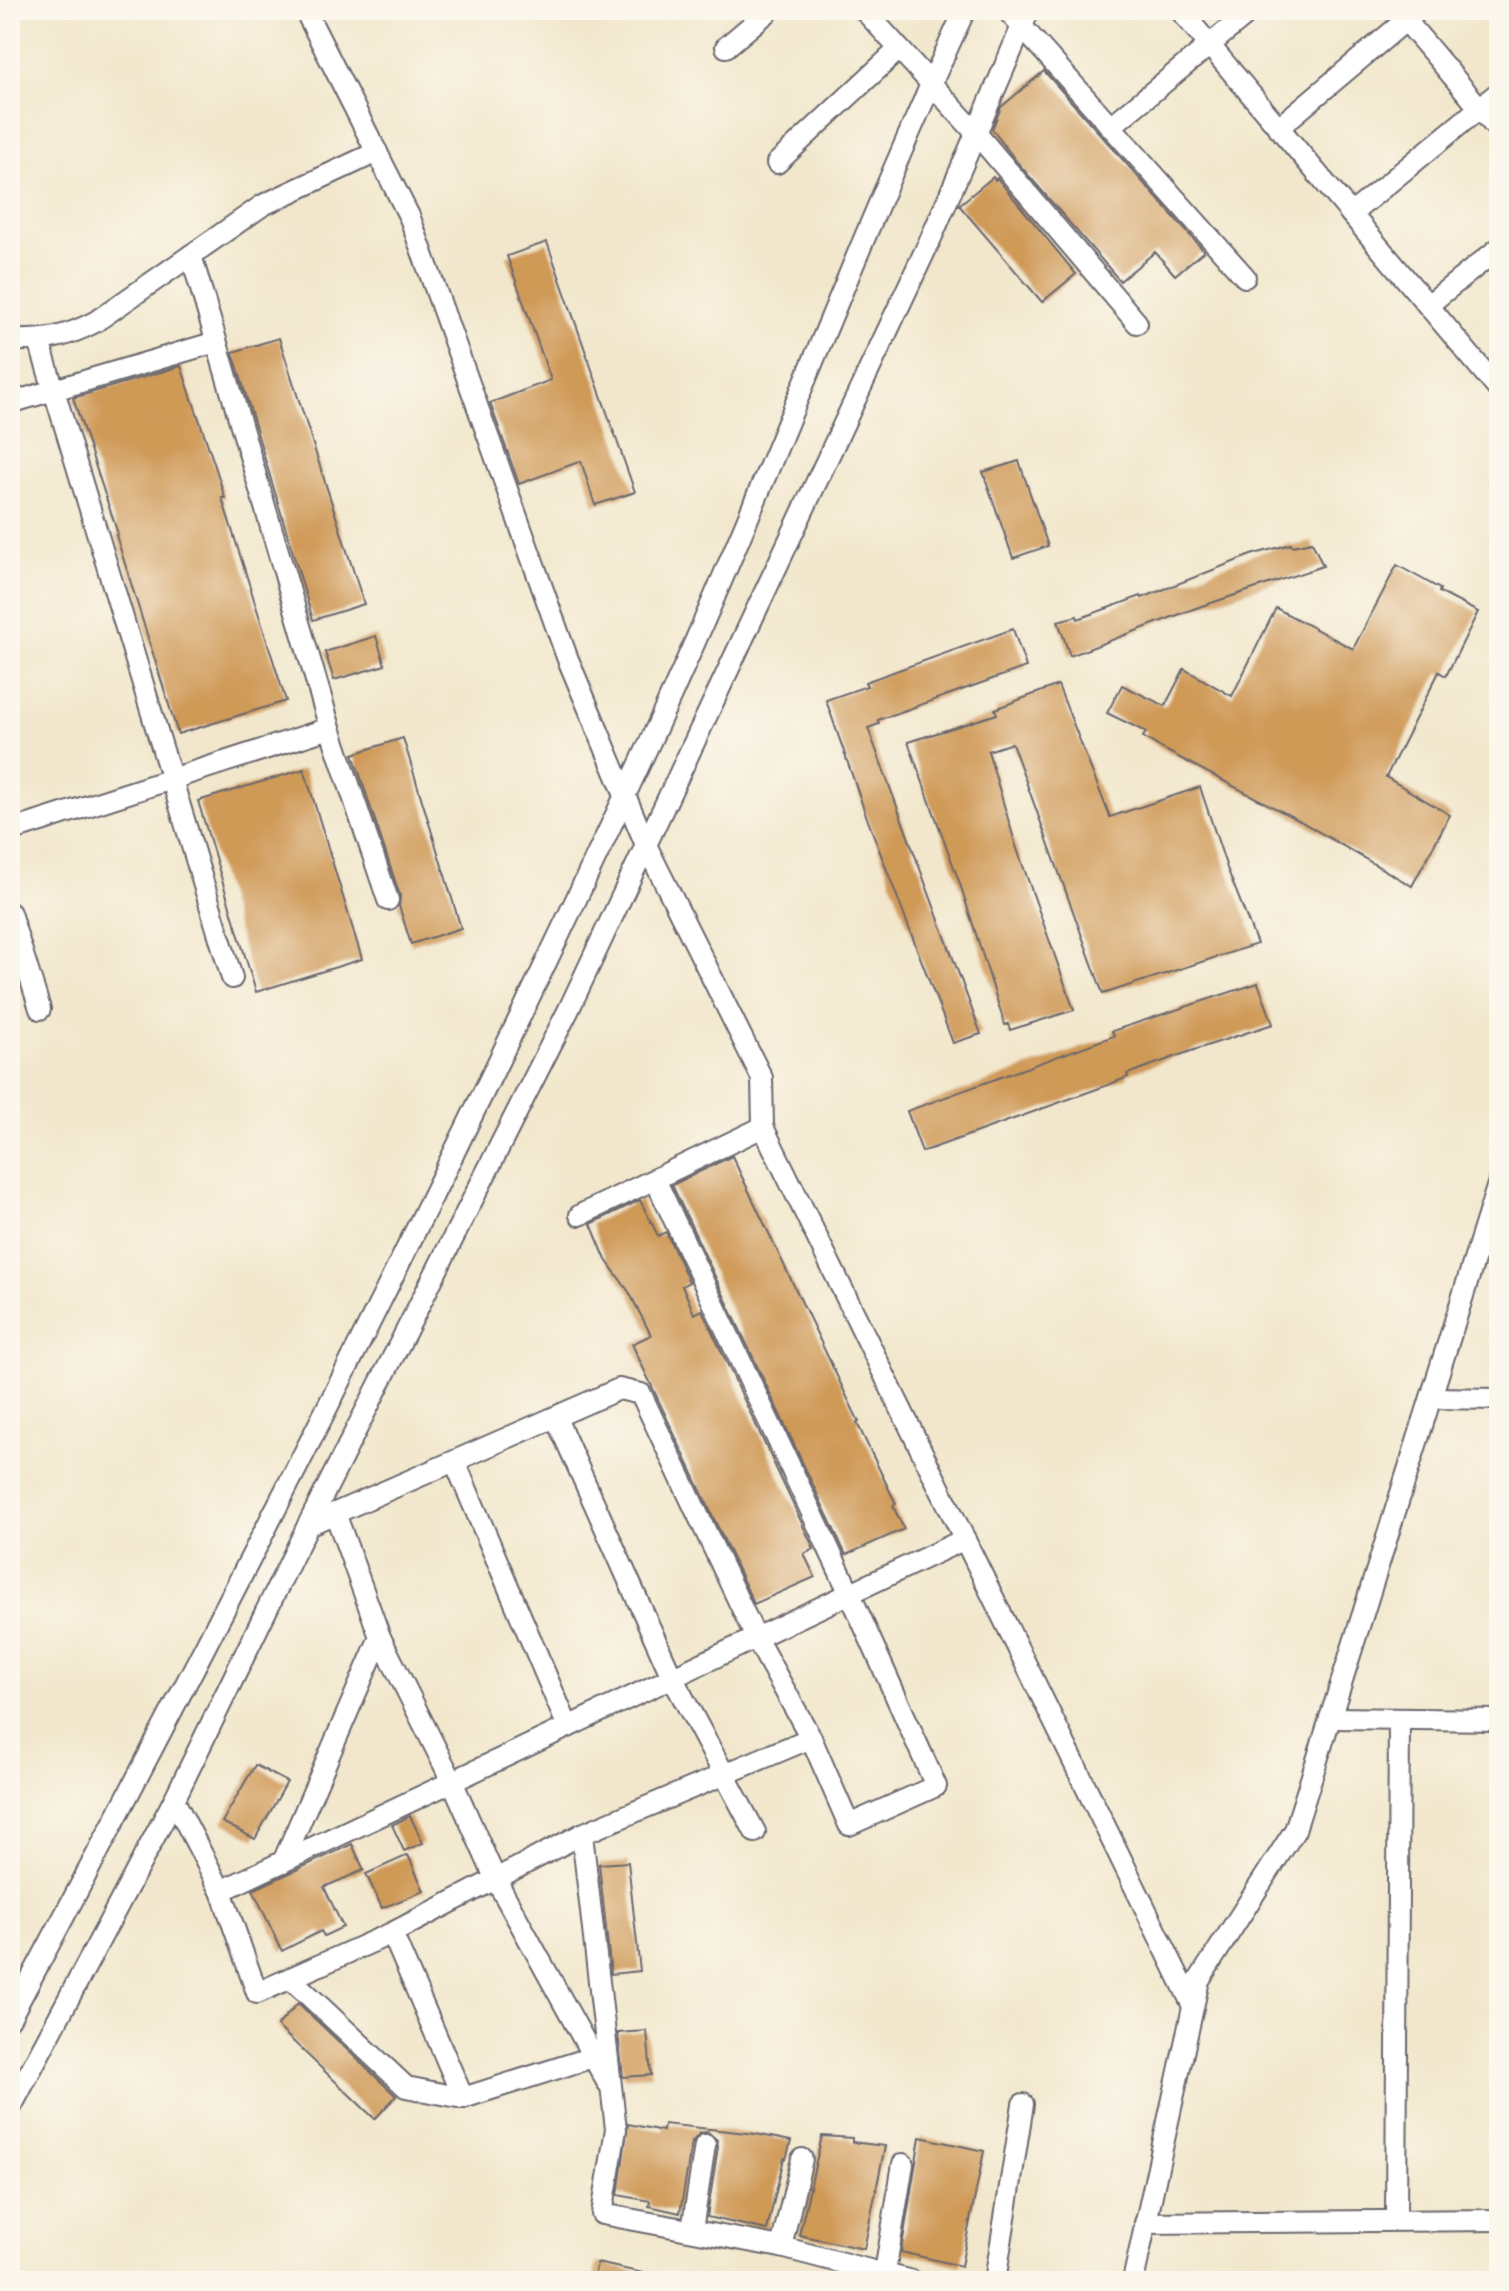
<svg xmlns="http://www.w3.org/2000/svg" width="1509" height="2291" viewBox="0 0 1509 2291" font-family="Itim,sans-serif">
<rect width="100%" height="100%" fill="#fbf7ec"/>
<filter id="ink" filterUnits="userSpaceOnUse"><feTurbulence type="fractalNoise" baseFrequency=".0125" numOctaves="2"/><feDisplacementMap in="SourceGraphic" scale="16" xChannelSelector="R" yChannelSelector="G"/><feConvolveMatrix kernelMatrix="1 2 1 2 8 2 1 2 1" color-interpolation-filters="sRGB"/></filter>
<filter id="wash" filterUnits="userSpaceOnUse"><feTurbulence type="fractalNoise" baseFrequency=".006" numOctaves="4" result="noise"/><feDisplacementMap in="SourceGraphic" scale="32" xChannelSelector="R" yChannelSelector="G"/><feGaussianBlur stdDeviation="1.8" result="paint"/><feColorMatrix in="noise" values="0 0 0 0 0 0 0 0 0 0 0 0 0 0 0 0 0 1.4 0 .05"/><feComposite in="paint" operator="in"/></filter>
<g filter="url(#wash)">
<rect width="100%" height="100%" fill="#f2e7cc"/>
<g id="blocks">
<g fill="#cf9957">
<polygon points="1044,71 1204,251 1175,275 1155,252 1120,281 1017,162 992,129 1001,107"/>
<polygon points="993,177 995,180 997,178 1076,274 1042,302 959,205"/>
<polygon points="547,242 635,492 595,505 581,461 519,484 490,403 551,380 507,256"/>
<polygon points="279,338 364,604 313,620 233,352"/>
<polygon points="181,366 216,469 225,498 222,498 286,701 178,734 116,535 118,534 73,398"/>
<polygon points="1019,461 1048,546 1013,558 983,472"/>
<polygon points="1312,542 1323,566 1196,608 1070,656 1058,621 1077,616 1078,619 1141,596 1142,598 1251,555 1291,544 1292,546"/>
<polygon points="1397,565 1440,589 1439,592 1478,612 1446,676 1439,672 1386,777 1450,815 1412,886 1300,821 1161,748 1143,737 1146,732 1107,713 1122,685 1165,706 1184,669 1232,696 1276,608 1353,649"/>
<polygon points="1013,629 1026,667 878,720 879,724 868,728 981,1034 953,1043 867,818 826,700 867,686 865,682"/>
<polygon points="376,636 385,665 334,680 325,652"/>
<polygon points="1058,685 1110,817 1200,787 1227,868 1257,944 1103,994 1012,743 988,751 1016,846 1074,1010 1010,1030 1008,1024 1005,1025 960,884 908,742 997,714 995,709"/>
<polygon points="403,738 461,928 411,944 399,906 400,896 353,754"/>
<polygon points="304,769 362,959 256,992 198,801"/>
<polygon points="1258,983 1273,1024 1191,1051 1127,1074 1128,1077 1108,1085 922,1152 907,1111 1114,1036 1112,1031"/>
<polygon points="732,1156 859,1422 857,1423 896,1504 893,1506 904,1529 846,1555 672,1185"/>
<polygon points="640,1200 658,1236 666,1232 689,1282 682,1286 688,1299 694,1314 702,1310 814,1549 804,1554 815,1577 754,1604 632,1344 651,1335 629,1292 606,1260 591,1224"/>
<polygon points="255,1765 287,1782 255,1839 222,1822"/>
<polygon points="410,1816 423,1843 404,1851 392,1825"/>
<polygon points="352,1844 364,1870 324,1887 343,1927 324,1936 321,1931 282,1951 253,1890"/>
<polygon points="408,1855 424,1891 382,1908 366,1874"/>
<polygon points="628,1862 640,1971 611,1974 599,1864"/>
<polygon points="298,2003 396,2096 375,2119 277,2026"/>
<polygon points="647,2031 651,2075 623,2077 618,2033"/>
<polygon points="628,2124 663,2131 664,2124 756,2134 791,2141 786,2159 784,2158 767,2230 707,2217 718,2147 717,2140 708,2132 700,2133 692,2142 680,2213 649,2206 650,2201 618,2195"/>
<polygon points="822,2136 852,2138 852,2142 885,2146 864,2249 799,2235"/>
<polygon points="920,2137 984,2151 961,2266 901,2252"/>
<polygon points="597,2263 648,2274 647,2281 593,2281"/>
</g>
</g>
</g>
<g filter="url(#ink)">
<use href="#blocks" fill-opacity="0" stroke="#6b676e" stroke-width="2"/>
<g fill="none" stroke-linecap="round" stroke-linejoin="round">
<defs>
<g id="minor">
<polyline points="305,10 410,218 567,657 646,845 762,1078 763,1127 1193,2006"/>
<polyline points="864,10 976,133 1137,323"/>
<polyline points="1007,10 1245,277"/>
<polyline points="1180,10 1499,390"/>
<polyline points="1397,10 1499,131"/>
<polyline points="726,47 770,10"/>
<polyline points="1110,127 1252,10"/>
<polyline points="1278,128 1418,10"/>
<polyline points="777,163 899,49"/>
<polyline points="1351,214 1499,92"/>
<polyline points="191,255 330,728 388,900"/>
<polyline points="1428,305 1499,248"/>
<path d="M10,340C45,341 64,338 95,322L263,205L377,152"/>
<polyline points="39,341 232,978"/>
<polyline points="10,403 216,342"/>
<polyline points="10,831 330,728"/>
<polyline points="10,913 40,1009"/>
<polyline points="580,1215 763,1127"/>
<polyline points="1431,1398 1499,1399"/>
<polyline points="556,1418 672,1677 755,1832"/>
<polyline points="455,1462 568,1727"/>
<polyline points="335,1513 380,1637 452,1781 495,1878 607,2082"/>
<polyline points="308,1525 619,1389 641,1394 756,1638 811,1738"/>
<polyline points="1330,1718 1499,1720"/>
<polyline points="174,1800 221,1891 965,1539"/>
<polyline points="582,1834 616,2129 602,2214 781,2247 912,2281"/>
<polyline points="283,1862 380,1637"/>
<polyline points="221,1891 257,1993 392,1933 582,1834 811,1738 849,1825 936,1786 850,1594 655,1179"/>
<polyline points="392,1933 463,2098"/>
<polyline points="290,1978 406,2087 463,2098 593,2057"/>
<path d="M10,2018C231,1604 444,1185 642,759C757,513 850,256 965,10"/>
<polyline points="10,2109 174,1800 308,1525 569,1009 932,236 1029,10"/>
<polyline points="1396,2220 1399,1719"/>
<polyline points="1145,2223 1499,2220"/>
<polyline points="692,2230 705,2145"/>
<polyline points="781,2247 802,2159"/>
<polyline points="885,2272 903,2164"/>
<polyline points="995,2281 1023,2104"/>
<polyline points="1133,2281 1199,1980 1295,1830 1499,1181"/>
</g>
</defs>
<use href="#minor" stroke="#6b676e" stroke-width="24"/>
<use href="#minor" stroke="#fff" stroke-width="20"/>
</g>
</g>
<rect width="1509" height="2291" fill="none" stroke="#fbf7ec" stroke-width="40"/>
</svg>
